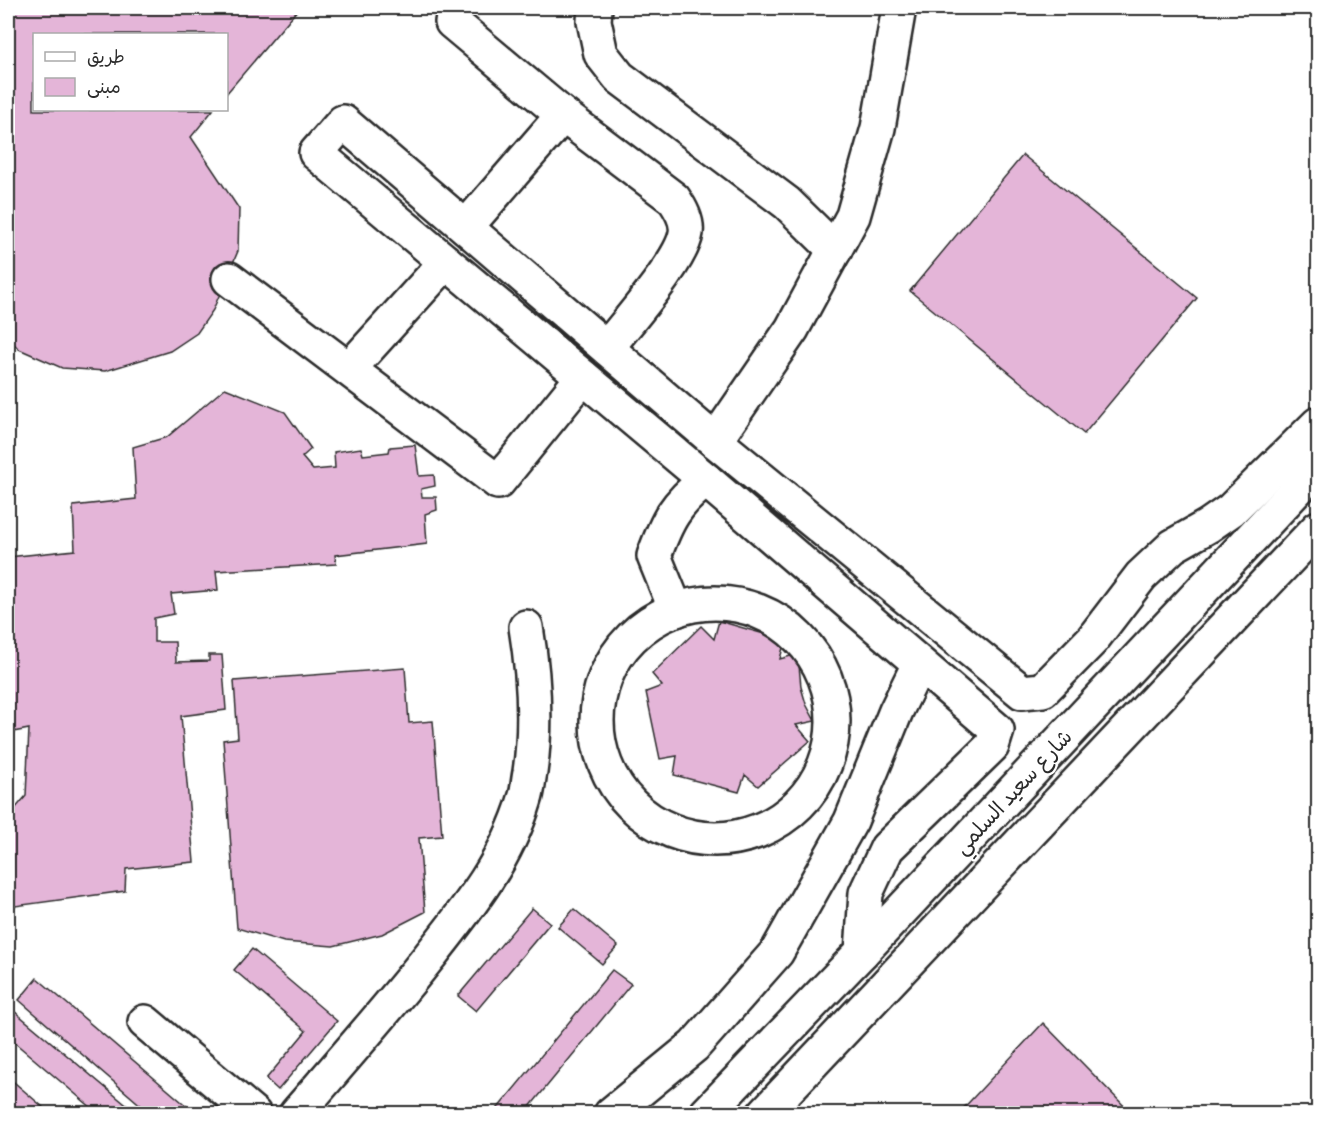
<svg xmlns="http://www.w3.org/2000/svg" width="1326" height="1121" viewBox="0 0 1326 1121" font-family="Pangolin,'Playpen Sans Arabic',sans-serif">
<rect width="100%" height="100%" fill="#fff"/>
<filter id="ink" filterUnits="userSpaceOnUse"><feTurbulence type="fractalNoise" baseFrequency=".0167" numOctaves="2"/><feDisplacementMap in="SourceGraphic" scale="12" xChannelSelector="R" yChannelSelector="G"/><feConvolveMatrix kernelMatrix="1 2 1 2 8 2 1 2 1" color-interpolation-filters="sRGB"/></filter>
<g filter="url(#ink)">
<g fill="#e4b5d8" stroke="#2b2b2b" stroke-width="1.5">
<polygon points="8,8 299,8 226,94 226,34 34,34 34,110 213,110 191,137 239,209 238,251 213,310 197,333 170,351 105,371 62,368 19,349 8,338"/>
<polygon points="1023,155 1197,298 1084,434 910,291"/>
<polygon points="225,388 285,412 311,449 302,457 313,470 335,468 334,452 361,448 363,455 389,452 390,447 415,445 419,476 434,475 435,486 421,489 422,497 436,497 437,510 425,514 427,544 335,555 336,564 216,571 218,590 171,594 174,614 154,618 154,642 175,642 176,662 209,661 209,655 222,655 226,710 181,716 194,862 126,869 125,891 8,907 8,817 26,796 29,729 8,733 8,557 75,550 73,506 136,499 133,447 167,437"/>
<polygon points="719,621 785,640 780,659 798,654 801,687 806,704 815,721 796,725 810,741 758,786 745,775 739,792 674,775 677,756 660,759 646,692 662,686 652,674 701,626 714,639"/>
<polygon points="405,668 409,723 433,721 442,836 419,838 425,912 382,934 333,946 284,942 237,928 223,740 238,738 234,681"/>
<polygon points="532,908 550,923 476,1011 458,996"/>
<polygon points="574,909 618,946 602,964 558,927"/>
<polygon points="252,949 337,1021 278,1090 266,1079 306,1031 234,970"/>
<polygon points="612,970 631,984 524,1114 493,1114"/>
<polygon points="37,978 196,1114 151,1114 19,1000"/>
<polygon points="8,1006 137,1114 99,1114 8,1037"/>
<polygon points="1043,1023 1132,1114 958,1114"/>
<polygon points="8,1077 51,1114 8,1114"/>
</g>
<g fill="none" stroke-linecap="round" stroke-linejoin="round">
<defs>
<g id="minor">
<polyline points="595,8 594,21 601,54 619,77 787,203 835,250"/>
<polyline points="452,22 563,115 466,227"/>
<path d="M563,115L674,199C680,208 688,221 686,233C682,261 626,323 607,348"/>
<polyline points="229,279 498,482 583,377"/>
<polyline points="349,369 446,262"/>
<polyline points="715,441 792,329 853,216 878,128 899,8"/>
<circle cx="715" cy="721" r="118"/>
<path d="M676,610L654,556C667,520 675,504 706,480"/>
<polyline points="862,952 866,893 887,848 992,746 997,730 706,480 316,153 343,122 715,441 1022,692 1043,690 1092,640 1141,576 1173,546 1208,526 1231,510 1318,424"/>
<polyline points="145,1022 254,1114"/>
<path d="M296,1114C341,1062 386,1011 429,957C468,908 507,860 525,799C528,791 528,781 530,772C537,724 534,676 526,627"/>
<polyline points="611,1114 694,1046 777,952 851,821 896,711 919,664"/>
<polyline points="706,1114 862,952 1318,467"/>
<polyline points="764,1114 1318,528"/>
</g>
</defs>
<use href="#minor" stroke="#2b2b2b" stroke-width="38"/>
<use href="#minor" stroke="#fff" stroke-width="33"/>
</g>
</g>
<g text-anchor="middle" stroke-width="4.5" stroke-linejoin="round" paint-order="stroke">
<g font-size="21" fill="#2b2b2b" stroke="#fff">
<text transform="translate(1013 792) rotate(-47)" y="7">شارع سعيد السلمي</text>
</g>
</g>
<rect width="1326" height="1121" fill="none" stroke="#fff" stroke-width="30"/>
<rect x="15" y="15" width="1296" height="1091" fill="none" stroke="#2b2b2b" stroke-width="2" filter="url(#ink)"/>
<rect x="33" y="33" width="195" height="78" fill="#ffffff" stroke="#aaaaaa" stroke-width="1.5"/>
<rect x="45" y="52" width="30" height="9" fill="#ffffff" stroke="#aaaaaa" stroke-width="1.5"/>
<text x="87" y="63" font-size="18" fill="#2b2b2b">طريق</text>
<rect x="45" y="78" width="30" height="18" fill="#e4b5d8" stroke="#aaaaaa" stroke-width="1.5"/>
<text x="87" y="93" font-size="18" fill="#2b2b2b">مبنى</text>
</svg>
